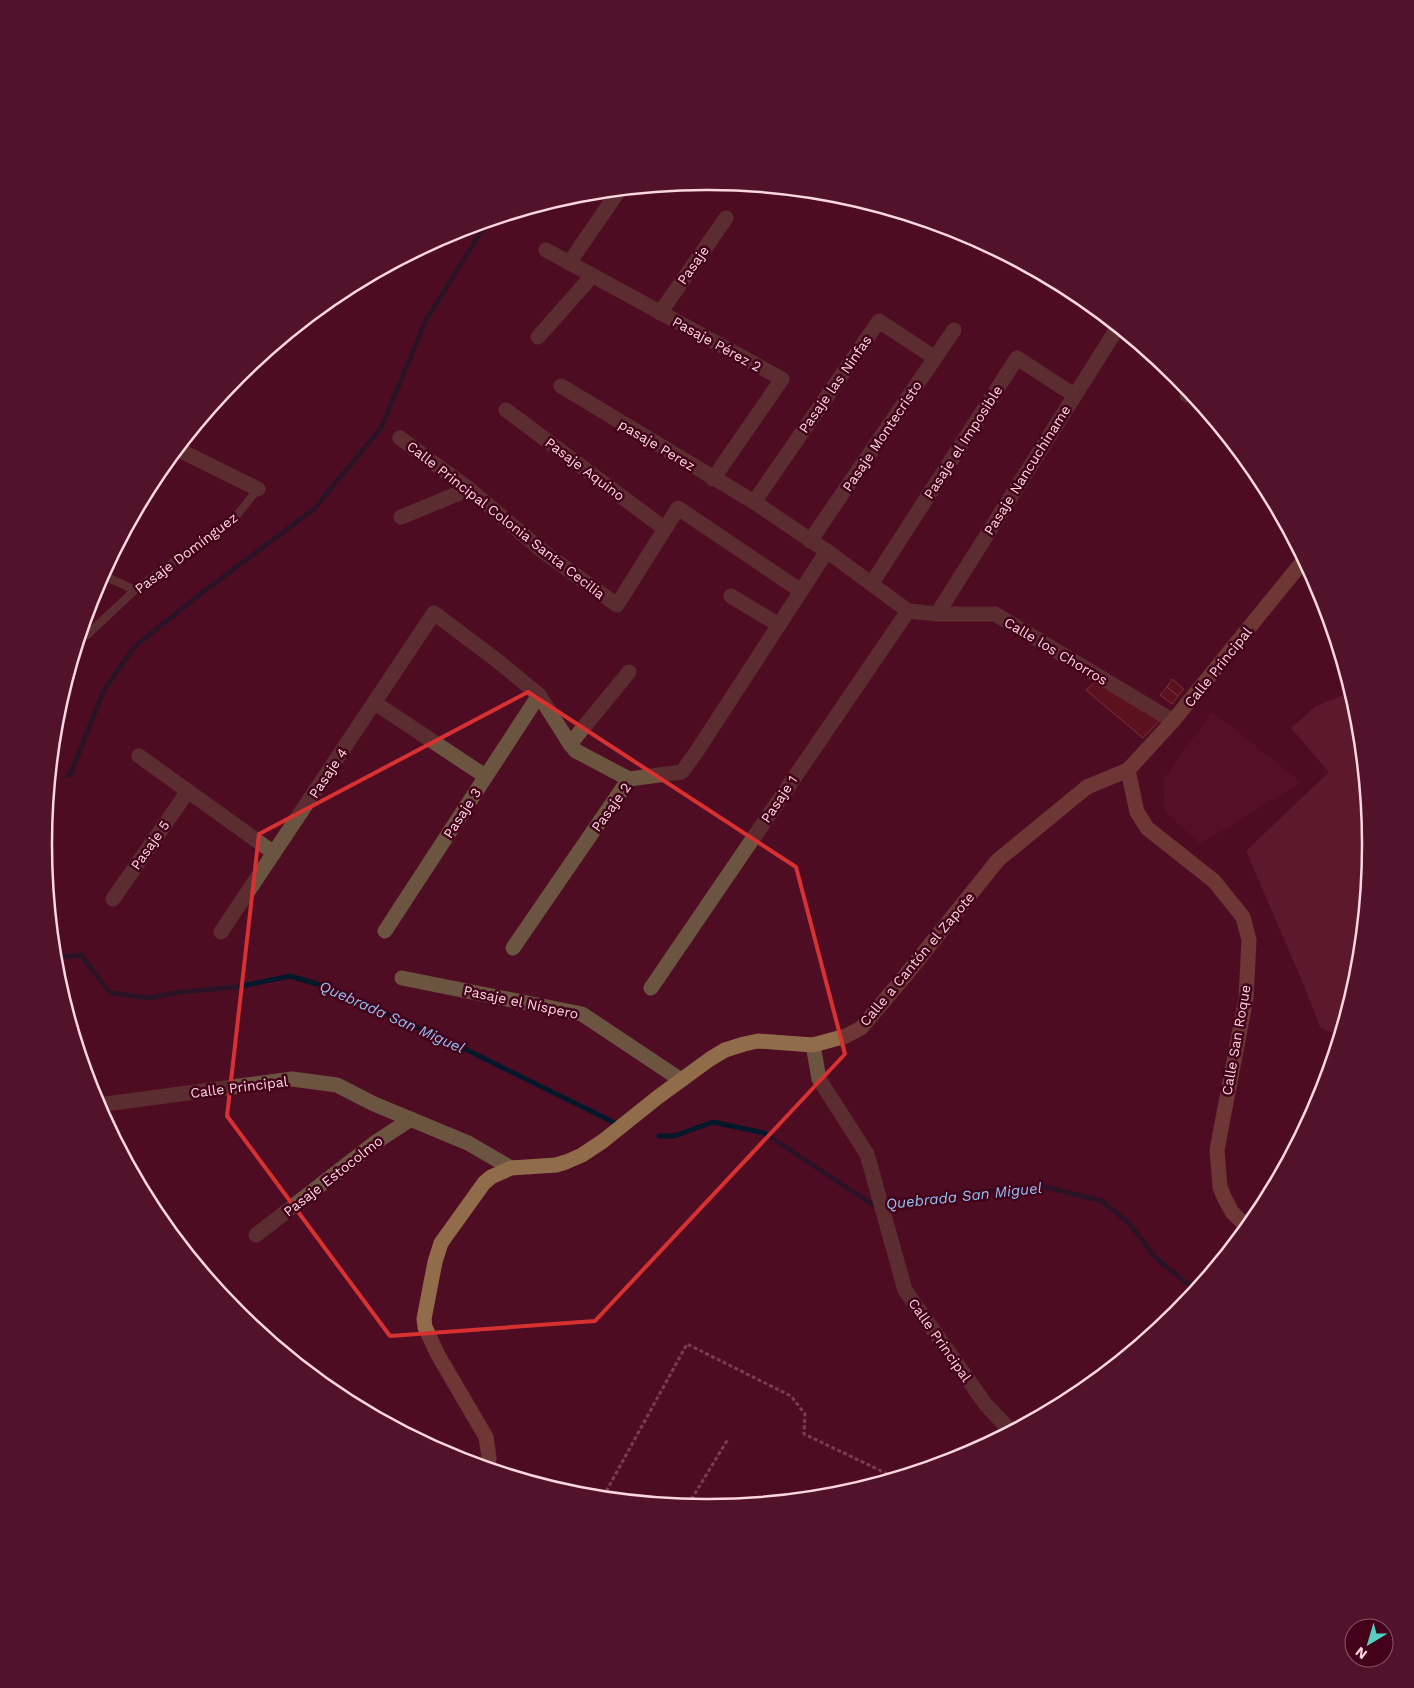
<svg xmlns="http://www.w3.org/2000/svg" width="1414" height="1688" viewBox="0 0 1414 1688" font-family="'Work Sans',sans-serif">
<rect width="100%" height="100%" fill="#4f0d23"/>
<polygon fill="#5e152e" points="1212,712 1301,782 1200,844 1165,811 1163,780"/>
<polygon fill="#6d263b" points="1351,692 1358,715 1370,844 1357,974 1339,1036 1320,1027 1305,988 1246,851 1329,772 1291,728 1316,706"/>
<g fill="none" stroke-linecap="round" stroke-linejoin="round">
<g stroke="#03192b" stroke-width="5">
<polyline points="959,231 1001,253"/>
<polyline points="67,776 70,775 104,690 135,646 203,592 314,509 381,428 426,320 488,221"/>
<polyline points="55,958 81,955 110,993 149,998 180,992 237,987 290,976 327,987 463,1048 615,1123"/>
<polyline points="659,1136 674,1136 713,1122 764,1133 873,1205 905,1204 960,1194 1041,1186 1102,1201 1128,1222 1156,1258 1185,1282 1197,1288"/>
</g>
</g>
<g fill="#6b1a19" stroke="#a95f59">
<polygon points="1100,677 1164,716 1143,738 1086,690"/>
<polygon points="1172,679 1184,689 1178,696 1167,687"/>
<polygon points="1167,687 1178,696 1172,704 1160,695"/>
</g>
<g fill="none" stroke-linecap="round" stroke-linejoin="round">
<g stroke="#aa7987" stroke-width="3" stroke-dasharray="4 2.5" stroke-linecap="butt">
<polyline points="603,1497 687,1344 791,1396 805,1414 804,1434 894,1477"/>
<polyline points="688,1505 728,1439"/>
</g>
<g stroke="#6b5540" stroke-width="8">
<polyline points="102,575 135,590"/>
<polyline points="87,635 135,590 237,515 258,489"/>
</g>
<g stroke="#6b5540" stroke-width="15">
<polyline points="546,250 782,379 713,479"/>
<polyline points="569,263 620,189"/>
<polyline points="660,313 726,218"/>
<polyline points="538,337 592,276"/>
<polyline points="561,386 754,502 831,554 908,611 937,614 995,614 1173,721"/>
<polyline points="1187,395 1190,392"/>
<polyline points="506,410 665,529"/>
<polyline points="400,438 469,489 545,553 617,605 678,508 801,591"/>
<polyline points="177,449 258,489"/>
<polyline points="754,502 879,321 935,358"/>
<polyline points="401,517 469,489"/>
<polyline points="810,541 954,330"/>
<polyline points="872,583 1017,358 1074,395"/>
<polyline points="731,596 779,625"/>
<polyline points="937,614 1118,327"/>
<polyline points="375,703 485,776"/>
<polyline points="570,744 629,672"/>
<polyline points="139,756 274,853"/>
<polyline points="113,899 188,791"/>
<polyline points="385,931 539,695"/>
<polyline points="221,932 434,613 499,662 539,695 570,744 576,751 629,779"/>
<polyline points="513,948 629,779 682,772 697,751 827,551"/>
<polyline points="402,978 582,1014 681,1080"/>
<polyline points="651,988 908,611"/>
<polyline points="813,1045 819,1079 867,1154 905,1290 986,1405 1010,1430"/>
<polyline points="98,1105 292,1079 337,1085 374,1104 468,1143 511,1168"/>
<polyline points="256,1235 376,1142 411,1119"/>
</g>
<g stroke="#906c4a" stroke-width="15">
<polyline points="1128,770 1137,812 1147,828 1214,881 1243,917 1249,940 1246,998 1217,1150 1220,1187 1225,1199 1232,1212 1247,1227"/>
<polyline points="488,1467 489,1457 486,1437 438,1355 425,1327 424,1319 435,1262 441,1243 484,1183 491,1177 511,1168 556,1165 566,1162 582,1155 603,1141 658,1097 710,1059 725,1050 744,1044 758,1041 813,1045 846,1036 861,1028 905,976 998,860 1087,787 1128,770 1173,721 1304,560"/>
</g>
</g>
<path d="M0 0H1414V1688H0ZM528,692L796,867L845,1054L595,1321L390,1336L227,1116L259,834Z" fill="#4f0d23" fill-opacity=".55" fill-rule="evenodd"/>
<path fill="none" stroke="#d83131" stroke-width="4" stroke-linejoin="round" d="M528,692L796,867L845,1054L595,1321L390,1336L227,1116L259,834Z"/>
<g text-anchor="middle" stroke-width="5" stroke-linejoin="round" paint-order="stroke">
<g font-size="14" fill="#fad7de" stroke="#43011a">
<text transform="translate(693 265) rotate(-55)" y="5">Pasaje</text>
<text transform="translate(717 344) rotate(29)" y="5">Pasaje Pérez 2</text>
<text transform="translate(835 384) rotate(-55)" y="5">Pasaje las Ninfas</text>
<text transform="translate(882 436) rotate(-56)" y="5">Pasaje Montecristo</text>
<text transform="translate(963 442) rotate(-57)" y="5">Pasaje el Imposible</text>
<text transform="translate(657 445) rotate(31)" y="5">pasaje Perez</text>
<text transform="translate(585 469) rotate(37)" y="5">Pasaje Aquino</text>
<text transform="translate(1027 470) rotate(-58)" y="5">Pasaje Nancuchiname</text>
<text transform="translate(506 520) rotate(38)" y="5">Calle Principal Colonia Santa Cecilia</text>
<text transform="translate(186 553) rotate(-37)" y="5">Pasaje Domínguez</text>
<text transform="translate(1056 651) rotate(31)" y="5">Calle los Chorros</text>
<text transform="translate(1218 667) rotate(-51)" y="5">Calle Principal</text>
<text transform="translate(328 773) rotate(-56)" y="5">Pasaje 4</text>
<text transform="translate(779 799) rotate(-56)" y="5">Pasaje 1</text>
<text transform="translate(611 807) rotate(-54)" y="5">Pasaje 2</text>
<text transform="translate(462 813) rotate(-57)" y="5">Pasaje 3</text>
<text transform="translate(150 845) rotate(-55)" y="5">Pasaje 5</text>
<text transform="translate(917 959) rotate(-50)" y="5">Calle a Cantón el Zapote</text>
<text transform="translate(521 1002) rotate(12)" y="5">Pasaje el Níspero</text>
<text transform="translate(1236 1040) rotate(-80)" y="5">Calle San Roque</text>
<text transform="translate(239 1087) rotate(-7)" y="5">Calle Principal</text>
<text transform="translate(333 1176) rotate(-38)" y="5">Pasaje Estocolmo</text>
<text transform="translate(940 1340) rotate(55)" y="5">Calle Principal</text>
</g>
<g font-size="15" font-style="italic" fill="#8fc4f3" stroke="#43011a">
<text transform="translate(392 1017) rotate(24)" y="5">Quebrada San Miguel</text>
<text transform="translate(964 1196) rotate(-6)" y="5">Quebrada San Miguel</text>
</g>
</g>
<path d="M0 0H1414V1688H0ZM706 190H708A654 654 0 0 1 1362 844V845A654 654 0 0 1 708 1499H706A654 654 0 0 1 52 845V844A654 654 0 0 1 706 190Z" fill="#52122a" fill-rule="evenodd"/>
<path fill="none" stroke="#fad7de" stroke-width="2.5" d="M706 190H708A654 654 0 0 1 1362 844V845A654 654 0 0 1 708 1499H706A654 654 0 0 1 52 845V844A654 654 0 0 1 706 190Z"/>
<g transform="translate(1369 1643) rotate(218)"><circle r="24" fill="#43011a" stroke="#8c5768"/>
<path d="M0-4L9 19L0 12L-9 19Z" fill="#57cec1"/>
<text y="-8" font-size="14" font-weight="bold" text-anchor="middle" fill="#fad7de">N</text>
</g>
</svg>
